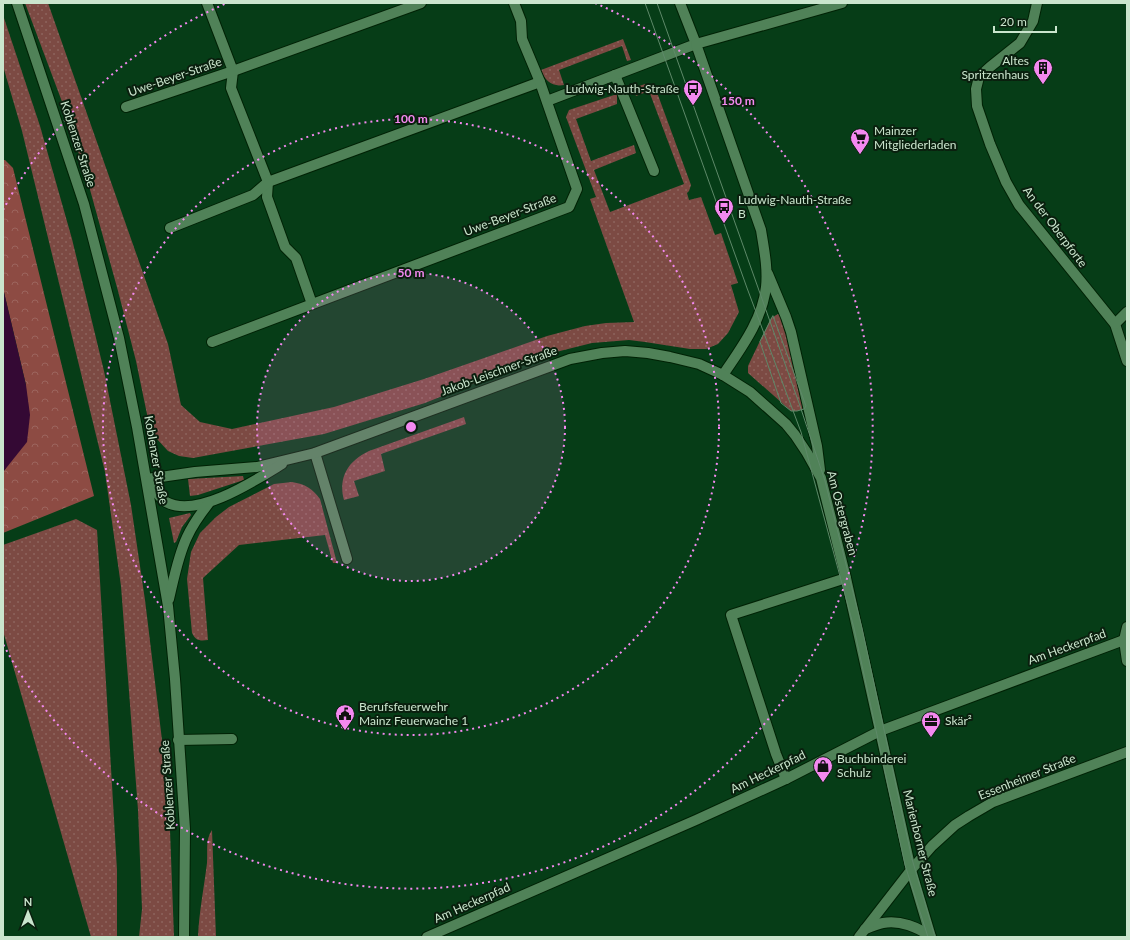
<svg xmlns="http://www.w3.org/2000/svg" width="1130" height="940" viewBox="0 0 1130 940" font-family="Lato,sans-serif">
<defs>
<pattern id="grass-dots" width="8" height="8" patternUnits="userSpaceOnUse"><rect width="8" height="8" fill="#7c4a43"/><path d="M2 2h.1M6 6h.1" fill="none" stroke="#8d645d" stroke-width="1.8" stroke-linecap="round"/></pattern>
<pattern id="forest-crowns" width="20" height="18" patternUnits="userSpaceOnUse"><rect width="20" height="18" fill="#8d4b43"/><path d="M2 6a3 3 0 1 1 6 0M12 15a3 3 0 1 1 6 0" fill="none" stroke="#9c655d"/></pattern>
</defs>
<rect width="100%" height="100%" fill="#063d17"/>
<g fill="url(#grass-dots)">
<polygon points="25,3 48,3 168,344 181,405 200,422 232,429 334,407 424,379 547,336 585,326 606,323 634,322 590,199 596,197 566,117 569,110 617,94 617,104 576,119 591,161 634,145 636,153 594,170 610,212 684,184 649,91 636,96 633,88 645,84 653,84 655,87 691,185 689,191 687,193 689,200 701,197 715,235 721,233 738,283 731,285 739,312 728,333 718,344 706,349 690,349 645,342 629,340 592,343 544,355 425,403 324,434 193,458 179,456 168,451 156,438 148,419 136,361 118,291 89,186 64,107"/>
<polygon points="3,15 40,126 72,239 104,371 131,505 145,600 162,740 170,830 174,937 139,937 142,909 138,810 121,586 105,472 22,131 3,66"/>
<path d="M623,39L631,60L627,61L622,46L559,70L564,85C552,87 545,81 541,70Z"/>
<polygon points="778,314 784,317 804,409 797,411 791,411 748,373 748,366 771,318"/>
<path d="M464,417L466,424L381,454L385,471L354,481L359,496L344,500C338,477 348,461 369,451Z"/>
<polygon points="243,476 244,480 198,495 190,496 188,479"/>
<path d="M292,482C305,484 313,489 320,499L337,563H333L325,535L239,545L203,578L208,640C200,641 196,641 192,633L187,579L191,552L200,533L216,517L229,507L274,484Z"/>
<polygon points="190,513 191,515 182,527 176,542 174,543 169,518"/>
<polygon points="76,519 97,530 117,870 117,937 91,937 3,631 3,545"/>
<path d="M212,830L216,937H198C199,912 204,888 207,863C208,851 205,840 212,830Z"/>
</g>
<polygon fill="url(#forest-crowns)" points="3,160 5,160 13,168 94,496 3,533 3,472 6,468 26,385 3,288"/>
<polygon fill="#340934" points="3,288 26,385 30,415 27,442 3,472"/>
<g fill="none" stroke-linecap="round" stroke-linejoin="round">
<defs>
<g id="lane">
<polyline points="615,75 654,171"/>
<polyline points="315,453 347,559"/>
<polyline points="880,731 1124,640"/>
<polyline points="178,740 232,739"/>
<polyline points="786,779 776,754 731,615 846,578"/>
</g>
<g id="street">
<polyline points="207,3 233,71 231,88 268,182 267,197 285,247 296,258 312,304"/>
<polyline points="1037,3 1033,21 1020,43 990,67 979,77 976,89 977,106 990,144 1006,182 1019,205 1115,324 1127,361"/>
<polyline points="547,101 696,44 680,3"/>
<polyline points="126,107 233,71 421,3"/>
<polyline points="170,228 253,195 268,182 540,82"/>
<polyline points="1115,324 1127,312"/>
<polyline points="212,342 569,207 577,189 540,82 522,39 521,21 514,3"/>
<polyline points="1127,627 1124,640 1127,661"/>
<path d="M865,929C871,927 877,924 883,923C900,920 918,927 931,937"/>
<polyline points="427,937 696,820 786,779 880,731"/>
<polyline points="859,937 911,870"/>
</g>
<g id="secondary">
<polyline points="17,3 84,204 119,338 137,427 168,606 175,679 185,829 184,937"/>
<polyline points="768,274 786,317 791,332 817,446 820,470"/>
<path d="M723,375C741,348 762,321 766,287C768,268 764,249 761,230L696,44L842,3"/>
<polyline points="147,479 195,472 257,467 315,453 570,359 602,353 625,351 648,353 670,357 699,364 723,375 750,392 786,424 795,435 807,453 821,478 846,578 911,870 931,937"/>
<path d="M148,481C154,489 158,497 166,502C197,519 256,480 282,464"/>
<path d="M169,599C174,578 178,556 187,537C193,524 201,513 209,503"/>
<polyline points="911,870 932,846 955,825 969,816 993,802 1127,752"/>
</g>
</defs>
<use href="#lane" stroke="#002205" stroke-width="12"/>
<use href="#street" stroke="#002205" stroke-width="12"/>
<use href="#secondary" stroke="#002205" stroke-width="12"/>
<use href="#lane" stroke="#508258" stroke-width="10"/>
<use href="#street" stroke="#508258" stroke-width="10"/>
<use href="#secondary" stroke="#508258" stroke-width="10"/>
<g stroke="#5e8969" stroke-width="1">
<polyline points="645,3 747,288 801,432 854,628 905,865 928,937"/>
<polyline points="657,3 800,406 825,481 862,628 912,859 935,937"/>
<polygon points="773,316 806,406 804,409 797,411 791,411 781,403 760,342"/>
</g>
</g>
<circle cx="411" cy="427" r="154" fill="#f489f0" fill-opacity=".12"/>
<g fill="none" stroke="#f489f0" stroke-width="2" stroke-dasharray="2 4">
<circle cx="411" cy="427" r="154"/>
<circle cx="411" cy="427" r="308"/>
<path d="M3 210A462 462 0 0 1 227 3M595 3A462 462 0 1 1 3 644"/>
</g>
<defs>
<symbol id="building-pin" viewBox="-11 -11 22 30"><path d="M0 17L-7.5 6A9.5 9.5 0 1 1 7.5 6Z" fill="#f489f0" stroke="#0a1f0e"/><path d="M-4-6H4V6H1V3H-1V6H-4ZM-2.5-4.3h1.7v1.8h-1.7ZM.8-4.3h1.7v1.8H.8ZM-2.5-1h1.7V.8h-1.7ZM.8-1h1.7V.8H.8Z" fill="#111"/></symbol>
<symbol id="bus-pin" viewBox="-11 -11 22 30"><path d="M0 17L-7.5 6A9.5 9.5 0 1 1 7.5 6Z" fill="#f489f0" stroke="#0a1f0e"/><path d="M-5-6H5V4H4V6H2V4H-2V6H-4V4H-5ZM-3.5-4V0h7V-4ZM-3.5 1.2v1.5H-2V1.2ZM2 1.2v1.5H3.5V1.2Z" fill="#111"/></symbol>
<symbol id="supermarket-pin" viewBox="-11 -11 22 30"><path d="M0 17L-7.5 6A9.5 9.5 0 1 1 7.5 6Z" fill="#f489f0" stroke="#0a1f0e"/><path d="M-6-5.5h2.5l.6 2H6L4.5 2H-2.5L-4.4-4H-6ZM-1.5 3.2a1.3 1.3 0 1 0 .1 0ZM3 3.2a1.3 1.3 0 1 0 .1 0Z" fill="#111"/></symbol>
<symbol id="civic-pin" viewBox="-11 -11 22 30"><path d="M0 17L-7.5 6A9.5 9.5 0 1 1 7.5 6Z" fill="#f489f0" stroke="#0a1f0e"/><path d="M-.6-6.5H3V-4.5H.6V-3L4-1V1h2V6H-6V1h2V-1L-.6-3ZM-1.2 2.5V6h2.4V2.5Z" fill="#111"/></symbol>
<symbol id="office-pin" viewBox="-11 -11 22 30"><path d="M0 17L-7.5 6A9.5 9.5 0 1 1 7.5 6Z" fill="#f489f0" stroke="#0a1f0e"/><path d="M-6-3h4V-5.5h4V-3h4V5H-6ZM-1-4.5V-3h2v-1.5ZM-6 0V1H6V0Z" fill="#111"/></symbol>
<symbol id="shop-pin" viewBox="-11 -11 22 30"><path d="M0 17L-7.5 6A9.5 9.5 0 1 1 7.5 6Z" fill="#f489f0" stroke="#0a1f0e"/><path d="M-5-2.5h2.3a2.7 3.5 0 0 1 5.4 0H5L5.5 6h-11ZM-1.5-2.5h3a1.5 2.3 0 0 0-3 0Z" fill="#111"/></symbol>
</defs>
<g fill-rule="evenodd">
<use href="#building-pin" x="1032" y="57" width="22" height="30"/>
<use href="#bus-pin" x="682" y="78" width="22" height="30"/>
<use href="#supermarket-pin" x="849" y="127" width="22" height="30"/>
<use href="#bus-pin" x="713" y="196" width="22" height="30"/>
<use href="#civic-pin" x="334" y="703" width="22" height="30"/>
<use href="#office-pin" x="920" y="710" width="22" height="30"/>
<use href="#shop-pin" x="812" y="755" width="22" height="30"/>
</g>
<g text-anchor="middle" stroke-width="4" stroke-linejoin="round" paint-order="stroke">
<g font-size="12" fill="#cae5cd" stroke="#0a1f0e" text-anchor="start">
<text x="1029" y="65" text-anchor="end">Altes<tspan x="1029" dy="14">Spritzenhaus</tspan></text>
<text x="679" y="93" text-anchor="end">Ludwig-Nauth-Straße</text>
<text x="874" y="135">Mainzer<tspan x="874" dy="14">Mitgliederladen</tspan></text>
<text x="738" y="204">Ludwig-Nauth-Straße<tspan x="738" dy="14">B</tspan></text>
<text x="359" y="711">Berufsfeuerwehr<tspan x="359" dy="14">Mainz Feuerwache 1</tspan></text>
<text x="945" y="725">Skär²</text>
<text x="837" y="763">Buchbinderei<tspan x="837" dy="14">Schulz</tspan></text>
</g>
<g font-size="12" fill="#cae5cd" stroke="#0a1f0e">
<text transform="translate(175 77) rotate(-19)" y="4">Uwe-Beyer-Straße</text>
<text transform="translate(78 144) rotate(72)" y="4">Koblenzer Straße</text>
<text transform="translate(510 215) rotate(-21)" y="4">Uwe-Beyer-Straße</text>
<text transform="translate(1055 227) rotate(53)" y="4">An der Oberpforte</text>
<text transform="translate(499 371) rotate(-20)" y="4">Jakob-Leischner-Straße</text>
<text transform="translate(156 460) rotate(80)" y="4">Koblenzer Straße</text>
<text transform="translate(842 513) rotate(75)" y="4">Am Ostergraben</text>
<text transform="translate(1067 647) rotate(-20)" y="4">Am Heckerpfad</text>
<text transform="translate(768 772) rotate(-26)" y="4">Am Heckerpfad</text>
<text transform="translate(1027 777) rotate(-22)" y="4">Essenheimer Straße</text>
<text transform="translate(168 785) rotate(-94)" y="4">Koblenzer Straße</text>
<text transform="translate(920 843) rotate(76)" y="4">Marienborner Straße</text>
<text transform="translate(472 903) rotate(-24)" y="4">Am Heckerpfad</text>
</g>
</g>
<circle cx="411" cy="427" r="6" fill="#f489f0" stroke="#0a1f0e" stroke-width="2"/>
<g font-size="12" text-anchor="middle" font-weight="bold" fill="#f489f0" stroke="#0a1f0e" stroke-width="4" stroke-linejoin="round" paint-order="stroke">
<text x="738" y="105">150 m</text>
<text x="411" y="123">100 m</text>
<text x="411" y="277">50 m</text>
</g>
<rect width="1130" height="940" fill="none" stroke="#cae5cd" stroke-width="8"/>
<g transform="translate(28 912)" stroke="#0a1f0e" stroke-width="3" paint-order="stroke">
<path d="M0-3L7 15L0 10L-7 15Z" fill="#cae5cd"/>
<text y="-6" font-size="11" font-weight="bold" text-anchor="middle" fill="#cae5cd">N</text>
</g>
<path d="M994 26v6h62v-6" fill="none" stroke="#cae5cd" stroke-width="2"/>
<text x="1000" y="26" font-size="12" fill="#cae5cd" stroke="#0a1f0e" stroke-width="3" paint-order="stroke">20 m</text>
</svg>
